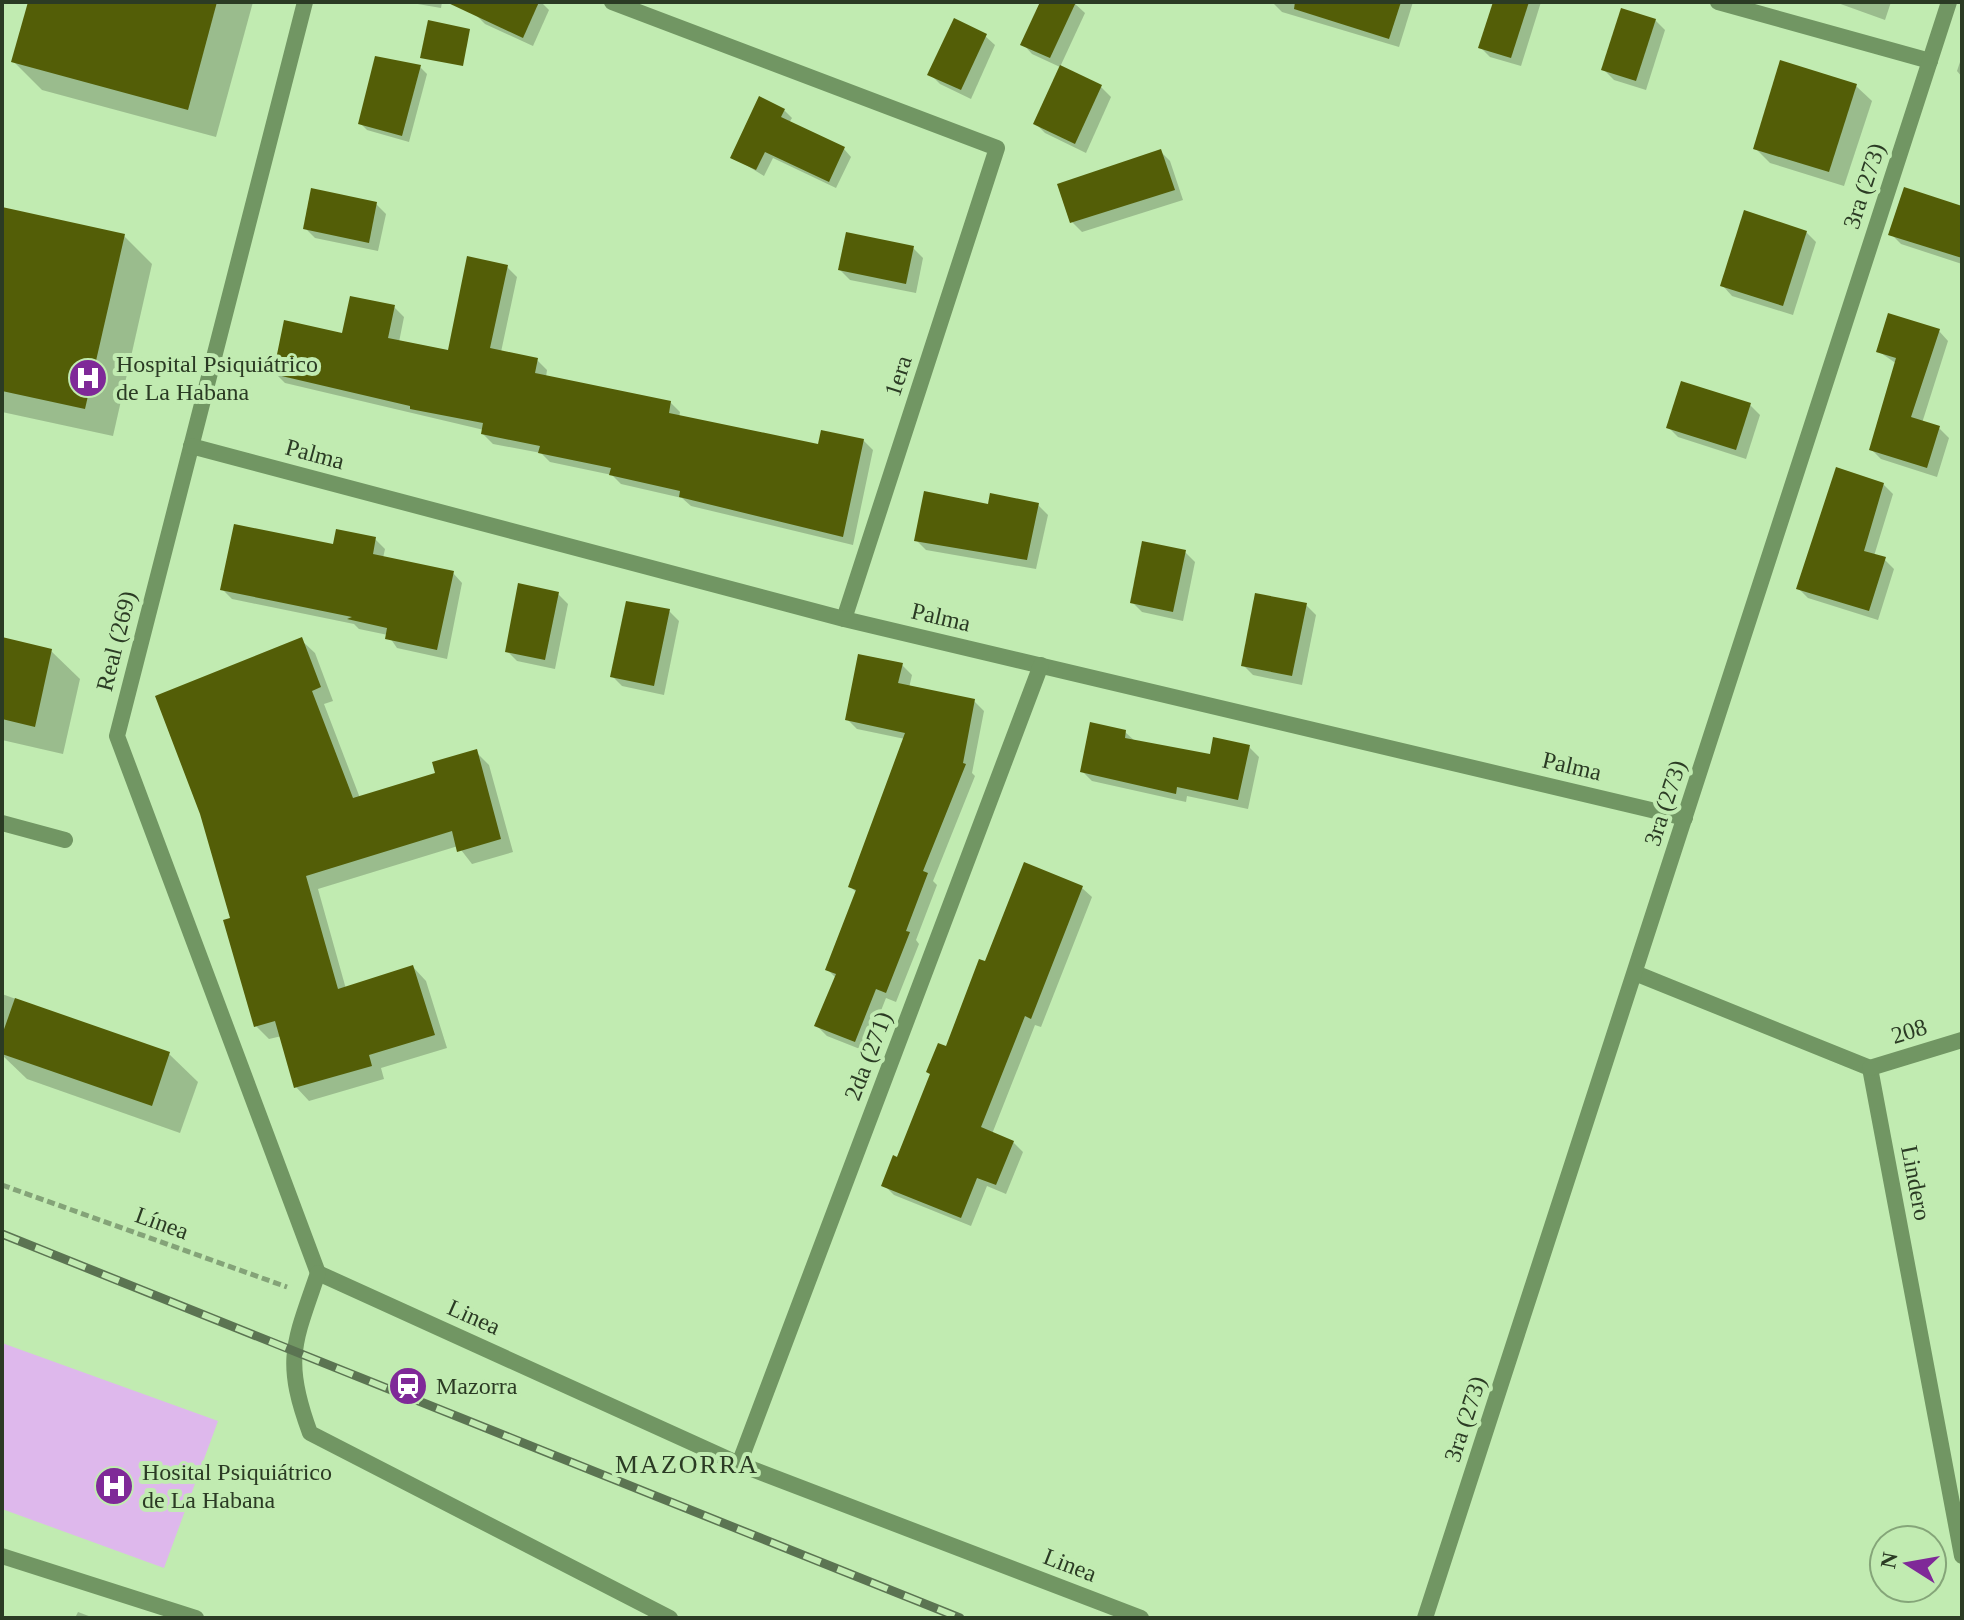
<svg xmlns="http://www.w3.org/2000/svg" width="1964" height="1620" viewBox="0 0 1964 1620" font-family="Georgia,serif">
<rect width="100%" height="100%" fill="#c1ebb1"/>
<polygon fill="#deb8ec" points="2,1343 218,1421 164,1568 2,1509"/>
<g fill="#0003">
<polygon points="30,2 253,2 216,137 42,90 14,62"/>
<polygon points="406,2 442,2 441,8"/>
<polygon points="481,2 541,2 549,10 533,46 485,24 475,14"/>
<polygon points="1042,2 1073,2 1085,13 1060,67 1032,54 1023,44"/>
<polygon points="1272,2 1413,2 1399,47 1282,12"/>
<polygon points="1495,2 1541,2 1521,66 1490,57 1480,47"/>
<polygon points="1835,2 1891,2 1885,20"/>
<polygon points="1655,20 1665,30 1646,90 1614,80 1604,70"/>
<polygon points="985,36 995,45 971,99 940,84 930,74"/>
<polygon points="1962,56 1962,77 1957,71"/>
<polygon points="1782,63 1856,86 1872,101 1844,186 1770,163 1755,148"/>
<polygon points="420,67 427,74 409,142 367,130 360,123"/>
<polygon points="1061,68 1101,87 1111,97 1086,153 1045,133 1035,123"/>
<polygon points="784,110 792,118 789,123 844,149 851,157 836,188 773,158 764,176 733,157"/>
<polygon points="1160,151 1170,161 1183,200 1082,232 1072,222"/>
<polygon points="376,204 386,214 378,251 315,238 305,228"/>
<polygon points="1962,208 1962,264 1901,244 1891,234"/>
<polygon points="2,209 124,236 152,264 113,436 2,412"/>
<polygon points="1806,232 1816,242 1793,315 1732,296 1723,286"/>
<polygon points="913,248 923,258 916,293 850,280 840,270"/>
<polygon points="507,267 517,277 501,352 537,360 547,370 546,377 670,402 680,412 679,418 820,447 863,440 873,450 853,545 691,506 682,498 621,484 612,475 550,462 541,453 493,444 483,434 484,430 285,383 275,373 394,307 404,317 399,342 449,353"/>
<polygon points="1939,331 1948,341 1922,423 1939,428 1949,438 1937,477 1881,459 1871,449 1897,364 1878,351"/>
<polygon points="1750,405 1760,415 1746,459 1678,437 1668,427"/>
<polygon points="1883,484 1893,494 1874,556 1884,559 1894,569 1878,620 1808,598 1798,588"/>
<polygon points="1038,505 1048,515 1036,569 926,550 916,540 989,506"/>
<polygon points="375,539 385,549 383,558 453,573 462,583 447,659 397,648 388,635 359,629 354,624 232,599 222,589 335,546"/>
<polygon points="1185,552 1195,562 1183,621 1142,612 1132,602"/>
<polygon points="558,594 568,604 555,669 517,661 507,651"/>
<polygon points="1306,605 1316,615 1302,685 1253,675 1243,665"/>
<polygon points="669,611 679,621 664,695 622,686 612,676"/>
<polygon points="2,639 51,651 80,679 63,754 2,740"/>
<polygon points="301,640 315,653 333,701 324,704 360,798 438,774 476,752 489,765 513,852 472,864 458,846 318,889 346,989 413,967 426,981 447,1048 381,1068 384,1079 309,1101 296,1087 282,1036 269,1039 256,1026 233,919"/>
<polygon points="902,665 912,675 909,688 974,701 984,711 972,773 975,776 933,881 937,885 916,940 919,944 896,1002 886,998 865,1051 827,1036 817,1026 836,978 827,969 857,893 850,886 905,739 857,729 847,719"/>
<polygon points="1125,732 1136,742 1211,757 1249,747 1259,757 1248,809 1187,796 1186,802 1092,781 1082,771"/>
<polygon points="1082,888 1092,897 1041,1027 1035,1025 992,1134 1013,1142 1023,1152 1006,1194 987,1186 971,1226 894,1195 884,1185 986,964"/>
<polygon points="2,994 169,1054 198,1082 180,1133 27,1079 2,1055"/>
<polygon points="78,1612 94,1618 75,1618"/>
</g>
<g fill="#535e07">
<polygon points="28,2 217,2 188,110 11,62"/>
<polygon points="446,2 539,2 523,38"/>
<polygon points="1040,2 1076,2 1050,58 1020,45"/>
<polygon points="1295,2 1401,2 1389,39 1294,9"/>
<polygon points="1493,2 1529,2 1511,58 1478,48"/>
<polygon points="1621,8 1656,19 1636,81 1601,70"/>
<polygon points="954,18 987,34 961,90 927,75"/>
<polygon points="428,20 470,29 463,66 420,58"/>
<polygon points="375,56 421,65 402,136 358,124"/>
<polygon points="1780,60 1857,84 1829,172 1753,149"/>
<polygon points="1060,65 1102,85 1075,144 1033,124"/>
<polygon points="759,96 785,109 781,117 845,147 829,182 765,152 756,170 730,158"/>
<polygon points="1161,149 1175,190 1070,223 1057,184"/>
<polygon points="1904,187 1962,206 1962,258 1888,235"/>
<polygon points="311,188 377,202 369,243 303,229"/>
<polygon points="2,207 125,234 85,409 2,391"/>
<polygon points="1744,210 1807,231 1783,306 1720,286"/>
<polygon points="846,232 914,246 906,284 838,270"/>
<polygon points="467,256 508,265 490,348 538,358 535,373 671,401 669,413 818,444 821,430 864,439 843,537 679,497 680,491 609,475 611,468 538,453 540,446 481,434 483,423 410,409 410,406 273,374 284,320 342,333 350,296 395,305 388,338 448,350"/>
<polygon points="1888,313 1940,329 1911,417 1940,426 1927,468 1869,450 1896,358 1876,352"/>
<polygon points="1681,381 1751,403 1736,450 1666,428"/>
<polygon points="1836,467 1884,483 1864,551 1886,557 1869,611 1796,589"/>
<polygon points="924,491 988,504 990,493 1039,503 1027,560 914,541"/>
<polygon points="234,524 333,544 336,529 376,537 373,554 454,571 437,650 385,639 387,628 347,619 352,617 220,590"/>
<polygon points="1142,541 1186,550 1173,612 1130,603"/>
<polygon points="518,583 559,592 545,660 505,652"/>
<polygon points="1255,593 1307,603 1292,676 1241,666"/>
<polygon points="626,601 670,609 654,686 610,677"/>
<polygon points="2,637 52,649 35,727 2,719"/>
<polygon points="302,637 321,687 312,691 353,798 435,773 432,762 477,749 501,839 457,852 452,831 306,876 338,989 413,965 435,1035 369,1055 372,1066 294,1088 275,1021 254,1027 223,920 230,918 200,814 155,696"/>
<polygon points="858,654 903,663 898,683 975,699 963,763 966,764 923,871 928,873 906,931 910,932 886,993 876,989 855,1042 814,1026 836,974 825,970 856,890 848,887 905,733 845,720"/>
<polygon points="1090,722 1126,730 1125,738 1210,754 1213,737 1250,745 1238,800 1177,787 1176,794 1080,772"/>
<polygon points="1024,862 1083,886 1031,1019 1025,1016 981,1127 1014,1141 996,1185 977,1178 961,1218 881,1186 893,1155 897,1157 930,1074 926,1072 938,1043 946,1046 979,959 985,961"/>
<polygon points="15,998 170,1052 152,1106 2,1054 2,1035"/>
</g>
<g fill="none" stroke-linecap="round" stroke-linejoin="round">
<polyline stroke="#84a378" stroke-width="5" stroke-dasharray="8 4" stroke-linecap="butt" points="2,1185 287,1287"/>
<g stroke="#719663" stroke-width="16">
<polyline points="2,823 65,840"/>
<polyline points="2,1556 196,1618"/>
</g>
<g stroke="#719663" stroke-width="16">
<polyline points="305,2 117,736 318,1273"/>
<polyline points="612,2 997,148 844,619"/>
<polyline points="1718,2 1930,61"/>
<polyline points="191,446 844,619 1685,818"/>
<polyline points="1635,973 1870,1068 1962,1556"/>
<polyline points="1870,1068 1962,1040"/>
<polyline points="318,1273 739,1464 1141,1618"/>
<path d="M318,1273C294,1343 283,1360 310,1433L670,1618"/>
<polyline points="739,1464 1041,665"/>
<polyline points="1425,1618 1949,2"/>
</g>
<defs>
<polyline id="rail" points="2,1234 960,1618"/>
</defs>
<use href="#rail" stroke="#5b7452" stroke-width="9"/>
<use href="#rail" stroke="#c1ebb1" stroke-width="6" stroke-dasharray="18" stroke-linecap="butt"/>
</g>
<defs>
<symbol id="hospital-disc" viewBox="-11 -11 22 22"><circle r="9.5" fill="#7f2998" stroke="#c1ebb1"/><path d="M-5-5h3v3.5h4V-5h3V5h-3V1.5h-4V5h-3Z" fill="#fff"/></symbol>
<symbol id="station-disc" viewBox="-11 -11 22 22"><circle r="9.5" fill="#7f2998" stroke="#c1ebb1"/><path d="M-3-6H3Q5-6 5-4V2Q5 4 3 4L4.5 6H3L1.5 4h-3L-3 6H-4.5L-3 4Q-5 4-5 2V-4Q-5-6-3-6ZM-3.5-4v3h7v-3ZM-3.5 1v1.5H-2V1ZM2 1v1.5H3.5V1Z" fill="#fff"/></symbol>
</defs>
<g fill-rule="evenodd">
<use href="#hospital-disc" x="66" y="356" width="44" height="44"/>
<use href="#station-disc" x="386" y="1364" width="44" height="44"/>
<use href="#hospital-disc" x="92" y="1464" width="44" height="44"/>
</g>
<g text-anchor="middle" stroke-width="8" stroke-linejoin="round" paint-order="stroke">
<g font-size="24" fill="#2b3b24" stroke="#c1ebb1">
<text transform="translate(1864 186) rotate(-72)" y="8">3ra (273)</text>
<text transform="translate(898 376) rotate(-72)" y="8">1era</text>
<text transform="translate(315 454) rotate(15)" y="8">Palma</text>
<text transform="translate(941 617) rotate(13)" y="8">Palma</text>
<text transform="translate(116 641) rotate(-76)" y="8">Real (269)</text>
<text transform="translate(1572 766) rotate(13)" y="8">Palma</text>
<text transform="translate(1665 803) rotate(-72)" y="8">3ra (273)</text>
<text transform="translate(1909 1031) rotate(-17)" y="8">208</text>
<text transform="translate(868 1056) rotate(-69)" y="8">2da (271)</text>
<text transform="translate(1916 1183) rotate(79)" y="8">Lindero</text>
<text transform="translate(162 1223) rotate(20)" y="8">Línea</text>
<text transform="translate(474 1317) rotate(24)" y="8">Linea</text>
<text transform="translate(1465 1419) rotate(-72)" y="8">3ra (273)</text>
<text transform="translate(1070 1565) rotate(21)" y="8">Linea</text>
</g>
<g font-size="24" fill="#2b3b24" stroke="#c1ebb1" text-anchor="start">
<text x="116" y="372">Hospital Psiquiátrico<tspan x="116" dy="28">de La Habana</tspan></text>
<text x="436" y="1394">Mazorra</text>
<text x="142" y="1480">Hosital Psiquiátrico<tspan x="142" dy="28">de La Habana</tspan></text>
</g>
<g font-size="26" letter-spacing="2" fill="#2b3b24" stroke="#c1ebb1">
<text x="687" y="1473">MAZORRA</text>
</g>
</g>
<rect width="1964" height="1620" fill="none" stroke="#2b3b24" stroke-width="8"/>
<g transform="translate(1908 1564) rotate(281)"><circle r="38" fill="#c1ebb1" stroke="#85a579" stroke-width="2"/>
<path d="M0-6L14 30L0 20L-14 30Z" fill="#7f2998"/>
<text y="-12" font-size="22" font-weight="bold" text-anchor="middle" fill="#2b3b24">N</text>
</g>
</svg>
